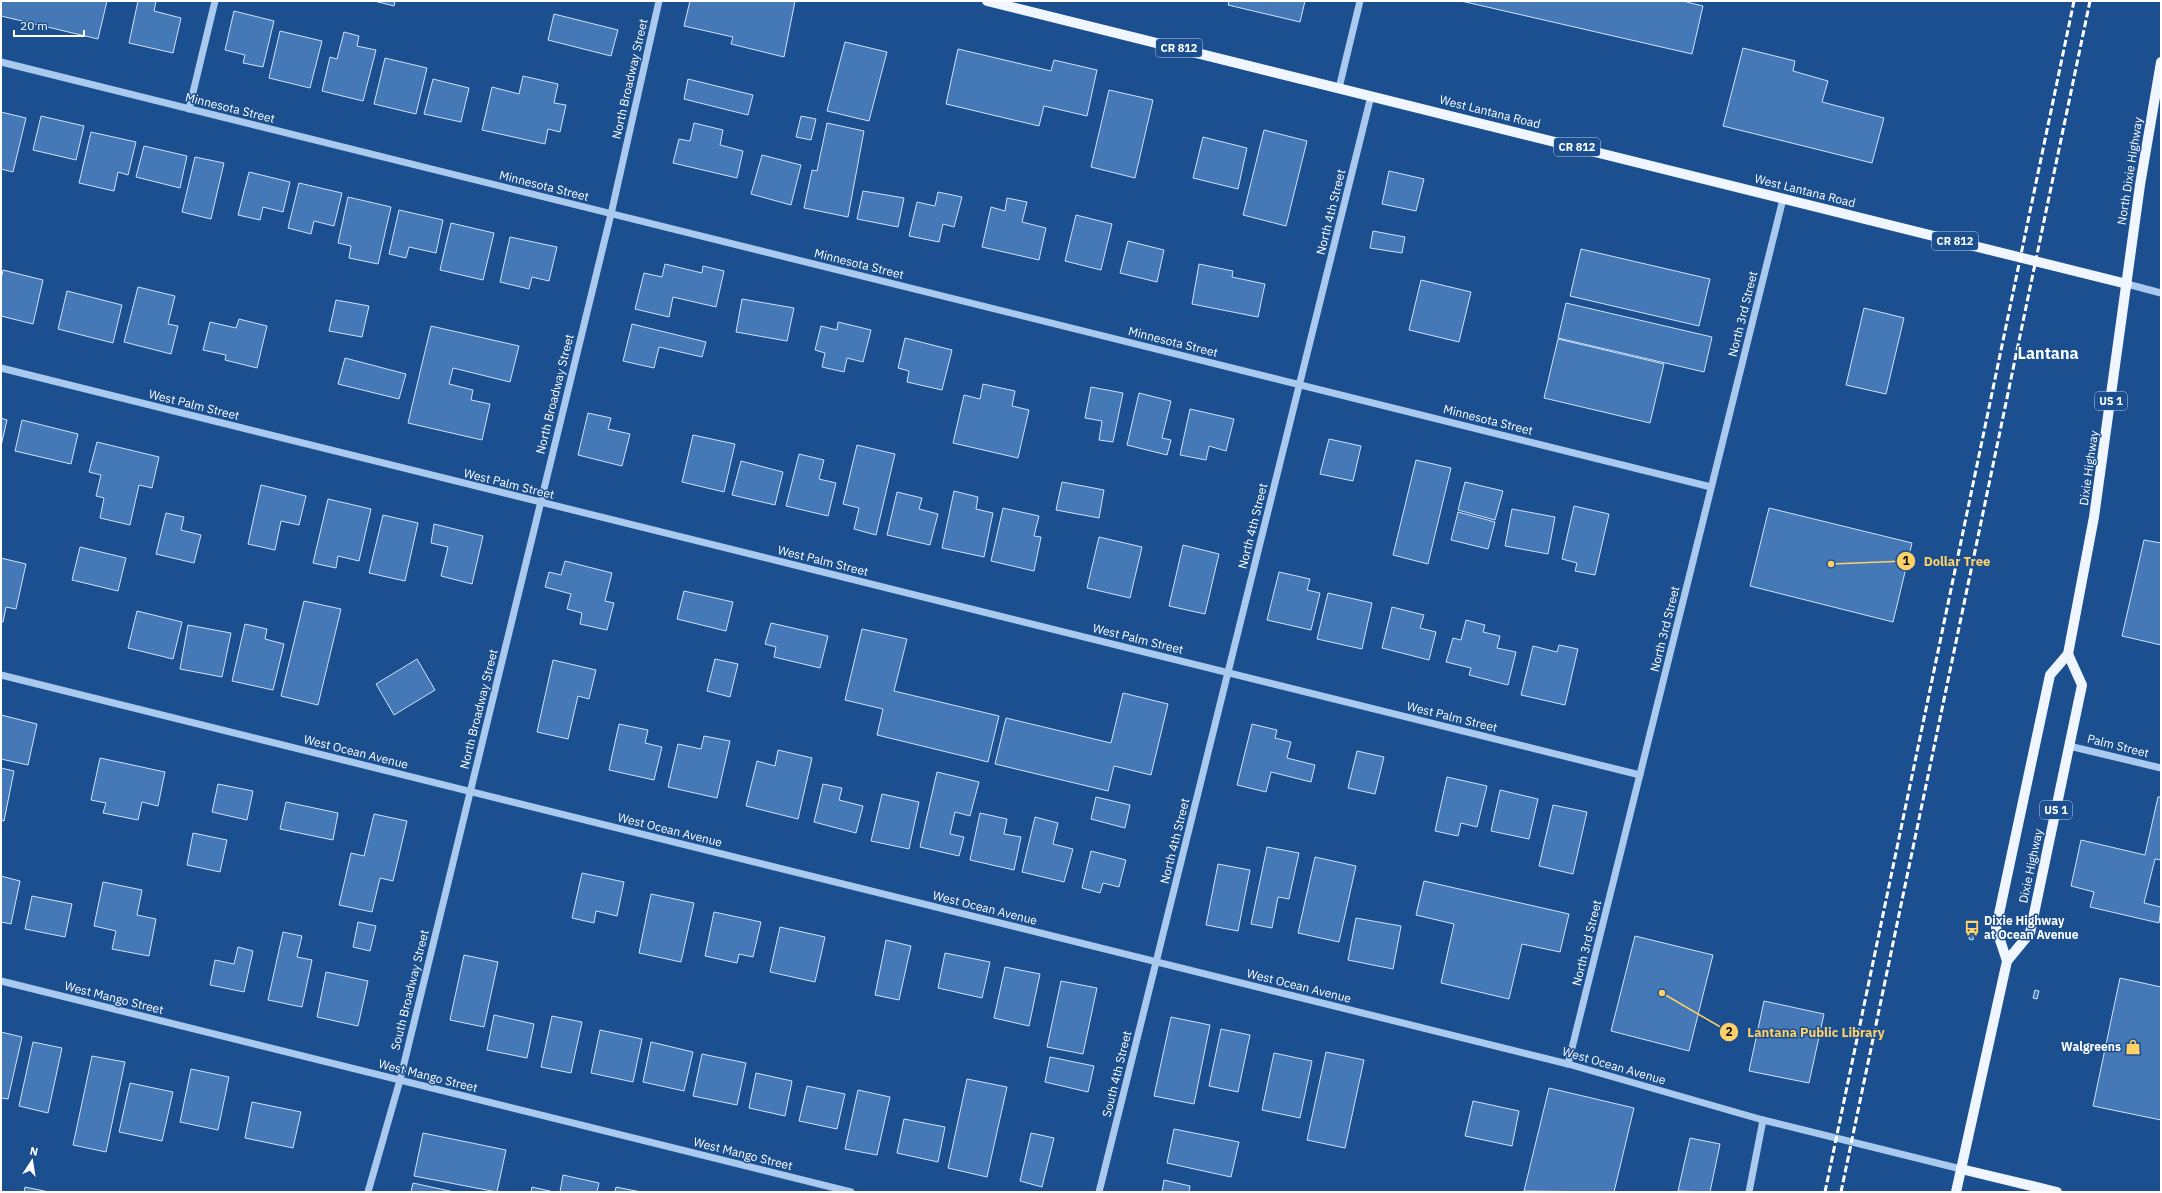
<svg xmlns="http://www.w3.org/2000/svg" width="2162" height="1193" viewBox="0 0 2162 1193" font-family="'IBM Plex Sans',sans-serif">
<rect width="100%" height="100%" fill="#1b4f8f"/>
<g fill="#4478b7" stroke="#cfe3fa">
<polygon points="1,1 107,1 98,39 1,16"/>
<polygon points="138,1 156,1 154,11 181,18 173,53 129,43"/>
<polygon points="374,1 395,1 394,6"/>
<polygon points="690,1 795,1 784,57 731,44 733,37 684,26"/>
<polygon points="1229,1 1305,1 1300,22 1228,5"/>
<polygon points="1461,1 1683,1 1703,6 1692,54"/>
<polygon points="234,11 274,21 263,67 243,63 245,55 225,50"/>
<polygon points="554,14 618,30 611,56 548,40"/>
<polygon points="280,31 322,41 310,88 269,78"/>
<polygon points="344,32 359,36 357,46 376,50 363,101 322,91 330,57 337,59"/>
<polygon points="845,42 887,52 869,121 827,111"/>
<polygon points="1743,48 1795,61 1793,71 1828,81 1822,102 1884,118 1872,163 1723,126"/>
<polygon points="958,49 1051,71 1054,60 1097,70 1087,116 1044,106 1039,126 946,104"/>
<polygon points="385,58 427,68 416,114 374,104"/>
<polygon points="523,76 558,84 554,103 566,105 560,132 548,129 545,144 482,130 492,87 519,94"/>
<polygon points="433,79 469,88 461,122 424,114"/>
<polygon points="688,79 753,95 748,115 684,99"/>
<polygon points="1109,90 1153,100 1135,178 1091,167"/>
<polygon points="1,112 26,118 13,172 1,169"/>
<polygon points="41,116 84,126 76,160 33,150"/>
<polygon points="801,116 816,119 811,140 796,137"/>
<polygon points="694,123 723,130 720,145 743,151 737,178 673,163 679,139 690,141"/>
<polygon points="827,123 864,131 848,217 804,208 812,170 817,171"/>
<polygon points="1264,130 1307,141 1286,226 1243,215"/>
<polygon points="91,132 136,142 128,175 118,172 114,191 79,183"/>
<polygon points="1203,137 1247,148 1238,189 1193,178"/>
<polygon points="144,146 187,156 180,188 136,177"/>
<polygon points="762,155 801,165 791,205 751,194"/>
<polygon points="195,157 224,163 211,219 182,212"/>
<polygon points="1389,171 1424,179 1416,211 1382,204"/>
<polygon points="249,172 290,182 283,212 263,207 260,220 238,215"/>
<polygon points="299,183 342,193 334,226 314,221 311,234 288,228"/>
<polygon points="863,191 904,198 898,227 857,219"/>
<polygon points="938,192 962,197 954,227 943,224 939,242 909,236 917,202 935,206"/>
<polygon points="348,197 391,207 378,264 349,258 351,246 338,243"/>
<polygon points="1007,198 1027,202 1022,222 1046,228 1039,260 982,247 991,207 1005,211"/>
<polygon points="399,210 443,220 436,253 409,247 406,258 389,254"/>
<polygon points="1076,215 1112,224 1101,270 1065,261"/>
<polygon points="451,223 494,233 483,280 440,270"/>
<polygon points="1373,231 1405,237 1402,253 1370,248"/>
<polygon points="510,237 557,247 549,281 532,277 529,289 500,282"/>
<polygon points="1128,241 1164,250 1157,282 1120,273"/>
<polygon points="1581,249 1710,279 1699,326 1570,296"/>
<polygon points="665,264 702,273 703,266 724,271 716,307 673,297 669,317 635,309 644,273 662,277"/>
<polygon points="1199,264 1233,271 1232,277 1265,284 1258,317 1192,304"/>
<polygon points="3,270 43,280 33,324 1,316 1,279"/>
<polygon points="1421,280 1471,292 1459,342 1409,330"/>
<polygon points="138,287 175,296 168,324 178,326 171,354 124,342"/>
<polygon points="67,291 122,305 113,343 58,329"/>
<polygon points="742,299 794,308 787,341 736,332"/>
<polygon points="336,300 369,306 362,337 329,331"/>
<polygon points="1566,303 1712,337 1704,372 1558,338"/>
<polygon points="1864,308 1904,318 1886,394 1846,385"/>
<polygon points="239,319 267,326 257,368 225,360 226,355 203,350 210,322 236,328"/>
<polygon points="838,322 871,330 863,362 847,358 844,372 822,367 825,353 815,350 821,326 837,330"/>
<polygon points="632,324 706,342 702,357 659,347 654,368 623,361"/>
<polygon points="431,326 519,346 510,382 453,368 449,384 473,390 471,400 490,404 482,440 408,423"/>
<polygon points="905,338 952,350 942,390 907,382 909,371 898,368"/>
<polygon points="1558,339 1664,364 1650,423 1544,398"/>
<polygon points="345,358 406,374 399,399 338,384"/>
<polygon points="983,384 1015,391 1012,406 1029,410 1018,458 953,443 964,395 980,399"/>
<polygon points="1091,387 1123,393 1113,442 1099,440 1102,421 1085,418"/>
<polygon points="1139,393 1171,401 1162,438 1171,440 1167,455 1127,445"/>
<polygon points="1190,409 1234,419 1226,451 1209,446 1206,460 1180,455"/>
<polygon points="588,413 611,418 608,429 630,434 622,466 578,455"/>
<polygon points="1,418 7,420 1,446"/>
<polygon points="22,420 78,434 71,464 15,451"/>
<polygon points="693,435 735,444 724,492 682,482"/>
<polygon points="1329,439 1361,446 1353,481 1320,474"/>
<polygon points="97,442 159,457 152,488 139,485 130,525 100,518 104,498 96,496 101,475 89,472"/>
<polygon points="857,445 895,454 876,535 854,529 859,508 843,504"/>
<polygon points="799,454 824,460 819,479 836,483 828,516 786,506"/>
<polygon points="1416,460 1451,468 1428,564 1393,555"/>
<polygon points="741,461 783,472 775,505 732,495"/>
<polygon points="1062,482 1104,490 1099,518 1056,510"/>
<polygon points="1465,482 1503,491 1495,520 1458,510"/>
<polygon points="261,485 306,496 299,525 281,521 275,550 248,544"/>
<polygon points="954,491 978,497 976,509 993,513 984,557 942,548"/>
<polygon points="897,492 922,498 919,509 938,514 930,545 887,535"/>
<polygon points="328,499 371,509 359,561 338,556 336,568 313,563"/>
<polygon points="1574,506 1609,514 1595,575 1575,571 1577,563 1562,559"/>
<polygon points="1003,508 1039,516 1034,536 1041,537 1034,571 991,561"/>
<polygon points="1769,508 1912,543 1893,622 1750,586"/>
<polygon points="1512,509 1555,517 1548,554 1505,546"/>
<polygon points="1458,512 1495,522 1488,549 1451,540"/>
<polygon points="166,513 184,517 181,530 201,535 194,563 156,554"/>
<polygon points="383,515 418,523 405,581 369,573"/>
<polygon points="434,524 483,536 472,584 441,576 448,547 431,543"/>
<polygon points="1099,537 1142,547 1130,598 1087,588"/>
<polygon points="2144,540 2161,543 2161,645 2122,636"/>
<polygon points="1183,545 1219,554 1205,614 1169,606"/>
<polygon points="80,547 126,558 118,591 72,580"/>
<polygon points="1,558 26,564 16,609 6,607 3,622 1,622"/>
<polygon points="565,561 612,573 605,601 614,603 607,630 580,624 582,613 567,609 571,594 545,587 549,572 561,575"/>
<polygon points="1279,572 1310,579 1307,590 1320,593 1311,630 1267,620"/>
<polygon points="684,591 733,602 726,631 677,619"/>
<polygon points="1328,593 1372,603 1362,649 1317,639"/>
<polygon points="304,601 341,609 318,705 281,696"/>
<polygon points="1392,607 1424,615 1420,628 1436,632 1429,660 1382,648"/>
<polygon points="137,611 182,622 173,659 128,648"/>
<polygon points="1466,620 1485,625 1483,632 1500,636 1497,648 1516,652 1508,685 1469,675 1471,668 1446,662 1453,638 1461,640"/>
<polygon points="771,623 828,636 820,668 774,657 776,647 765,644"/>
<polygon points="245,624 267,629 265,639 284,644 273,690 232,681"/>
<polygon points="188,625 231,633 222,677 180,669"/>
<polygon points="862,629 907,639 894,691 999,716 988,762 877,735 883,709 845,700"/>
<polygon points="1559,645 1578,649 1565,705 1521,695 1533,646 1557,652"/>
<polygon points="417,659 435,690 394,715 376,684"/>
<polygon points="715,659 738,664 730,697 707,691"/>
<polygon points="553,660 596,670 589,699 578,696 568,739 537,732"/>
<polygon points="1123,693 1168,704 1151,775 1114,766 1108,791 995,764 1006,718 1111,743"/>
<polygon points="1,715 37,724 28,765 1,759"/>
<polygon points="619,724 648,730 645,743 662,747 654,780 609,770"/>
<polygon points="1252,724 1277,730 1275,738 1291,742 1287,758 1315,765 1311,782 1271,772 1266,792 1237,785"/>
<polygon points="704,736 730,741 717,798 668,787 678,744 701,749"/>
<polygon points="778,750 812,758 798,819 746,806 757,761 775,766"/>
<polygon points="1357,751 1384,757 1375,794 1348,788"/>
<polygon points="100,758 165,772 158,806 142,802 138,820 103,813 106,803 91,800"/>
<polygon points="1,768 14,771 4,821 1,820"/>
<polygon points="937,772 979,782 970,816 955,812 950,834 964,837 959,856 920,847"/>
<polygon points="1447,777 1487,786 1477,827 1461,823 1458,836 1435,831"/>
<polygon points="218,784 253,791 247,820 212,812"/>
<polygon points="823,784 842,788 839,800 863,806 856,833 814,822"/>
<polygon points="1500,790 1538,799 1529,839 1491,831"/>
<polygon points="882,794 919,802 909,849 871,841"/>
<polygon points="1096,797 1130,805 1125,828 1091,819"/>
<polygon points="2158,797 2161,797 2161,860 2155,859 2144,903 2161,907 2159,923 2090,907 2094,892 2071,886 2081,840 2145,855"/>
<polygon points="286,802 338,813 333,840 280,829"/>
<polygon points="1553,805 1587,812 1573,874 1539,866"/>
<polygon points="980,813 1007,819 1004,834 1021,837 1014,870 970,860"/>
<polygon points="374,814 407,821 393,881 380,878 372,912 339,905 351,853 364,856"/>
<polygon points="1035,817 1058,823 1053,844 1073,849 1064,882 1022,872"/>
<polygon points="193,833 227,840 220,872 187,865"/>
<polygon points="1267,847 1299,853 1289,899 1278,897 1272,928 1251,924"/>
<polygon points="1091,851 1126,860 1119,887 1103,883 1100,893 1082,888"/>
<polygon points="1315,857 1356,866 1339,942 1298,933"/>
<polygon points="1218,864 1250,870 1238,931 1206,925"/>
<polygon points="582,873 624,882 617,916 596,911 594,923 572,918"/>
<polygon points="1,876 20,881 11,924 1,922"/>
<polygon points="1424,881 1569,914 1560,952 1522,944 1509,999 1441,983 1454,924 1416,915"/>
<polygon points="103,882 142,890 137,915 156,919 149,956 112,949 116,931 94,926"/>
<polygon points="651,894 694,903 681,962 639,953"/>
<polygon points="32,896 72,904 65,937 25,929"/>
<polygon points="714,912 761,922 753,957 739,954 737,963 705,956"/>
<polygon points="1356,918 1401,926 1393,969 1348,960"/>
<polygon points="358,922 376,926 370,951 353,947"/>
<polygon points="780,927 825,937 815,982 770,972"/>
<polygon points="1970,931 1974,932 1973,940 1969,939"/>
<polygon points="283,932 302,936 297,957 312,960 302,1007 268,1000"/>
<polygon points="1635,936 1713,955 1689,1051 1611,1031"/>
<polygon points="886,940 911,946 899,1000 875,995"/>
<polygon points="238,947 253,951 244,992 210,985 215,960 234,964"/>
<polygon points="945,953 990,962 982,998 938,988"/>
<polygon points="464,955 498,962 484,1027 450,1020"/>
<polygon points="1005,967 1040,974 1029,1026 994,1018"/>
<polygon points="326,972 368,981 358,1026 317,1017"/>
<polygon points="2120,978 2161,987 2161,1120 2093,1106"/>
<polygon points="1061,981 1097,988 1083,1054 1047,1047"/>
<polygon points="2035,990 2039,991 2037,999 2033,998"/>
<polygon points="1764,1001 1824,1014 1809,1083 1749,1071"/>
<polygon points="494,1015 534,1024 527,1058 487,1050"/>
<polygon points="552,1016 582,1022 571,1073 541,1067"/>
<polygon points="1171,1017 1210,1025 1194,1104 1154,1096"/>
<polygon points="1221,1029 1250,1035 1238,1092 1209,1086"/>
<polygon points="600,1030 642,1039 633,1082 591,1073"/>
<polygon points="1,1032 22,1037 8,1099 1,1098"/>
<polygon points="33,1042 62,1048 48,1113 19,1106"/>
<polygon points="651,1042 693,1052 684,1091 643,1082"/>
<polygon points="1326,1052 1364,1060 1345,1148 1307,1140"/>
<polygon points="1274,1053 1312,1061 1300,1118 1262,1110"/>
<polygon points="702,1054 746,1063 737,1105 693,1096"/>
<polygon points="92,1056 125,1062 106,1152 73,1145"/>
<polygon points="1050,1057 1094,1066 1088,1092 1045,1082"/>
<polygon points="191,1069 229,1077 218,1130 180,1122"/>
<polygon points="756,1073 792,1081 785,1116 749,1108"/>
<polygon points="967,1079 1007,1087 987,1177 948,1168"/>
<polygon points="130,1083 173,1092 162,1141 119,1132"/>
<polygon points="807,1086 845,1094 837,1129 799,1121"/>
<polygon points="1549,1088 1634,1108 1614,1192 1524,1191"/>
<polygon points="858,1090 890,1097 877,1155 845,1149"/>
<polygon points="1473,1101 1519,1111 1512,1146 1465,1136"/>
<polygon points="252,1102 301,1112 293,1148 245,1138"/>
<polygon points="904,1119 945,1127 938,1162 897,1153"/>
<polygon points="1174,1129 1239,1142 1231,1177 1167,1163"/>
<polygon points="423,1133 506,1150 497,1192 414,1176"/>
<polygon points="1031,1133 1054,1138 1042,1187 1020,1181"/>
<polygon points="1690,1138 1720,1144 1710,1192 1678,1191"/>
<polygon points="563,1175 599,1183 597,1192 560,1192"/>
<polygon points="1164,1180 1190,1186 1189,1192 1162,1192"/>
<polygon points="413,1183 454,1192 411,1192"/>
<polygon points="25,1187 49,1192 24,1192"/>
<polygon points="532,1187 554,1192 531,1192"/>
<polygon points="616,1187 641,1192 615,1192"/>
</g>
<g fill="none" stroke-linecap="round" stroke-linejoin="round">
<g stroke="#a9c9ee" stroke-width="7">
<polyline points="1,62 1711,487"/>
<polyline points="1339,88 1360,1"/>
<polyline points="189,109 215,1"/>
<polyline points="2127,284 2161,293"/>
<polyline points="1,368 1640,775"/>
<polyline points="1,675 1568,1064 1763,1120 1961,1169"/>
<polyline points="2069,746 2161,768"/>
<polyline points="1,981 851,1192"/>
<polyline points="1568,1064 1783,199"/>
<polyline points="368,1192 400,1080 611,214 659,1"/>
<polyline points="1099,1192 1371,96"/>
<polyline points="1749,1192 1763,1120"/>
</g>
<g stroke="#f0f6ff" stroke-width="10">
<polyline points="987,1 2127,284"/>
<polyline points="2007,961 1996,928 2050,675 2068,654 2094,517 2140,185 2161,62"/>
<polyline points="1961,1169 2057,1192"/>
<polyline points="1956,1192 2007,961 2030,933 2082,685 2068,654"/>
</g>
<g stroke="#fff" stroke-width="3" stroke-dasharray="7 3" stroke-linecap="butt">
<polyline points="1825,1192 2074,1"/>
<polyline points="1841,1192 2090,1"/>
</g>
</g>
<defs>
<symbol id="bus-bare" viewBox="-9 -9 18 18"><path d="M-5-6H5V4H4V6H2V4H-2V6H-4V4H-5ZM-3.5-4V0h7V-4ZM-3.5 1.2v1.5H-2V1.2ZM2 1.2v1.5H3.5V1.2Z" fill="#ffd166" stroke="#1b4f8f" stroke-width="2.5" paint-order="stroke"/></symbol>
<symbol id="shop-bare" viewBox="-9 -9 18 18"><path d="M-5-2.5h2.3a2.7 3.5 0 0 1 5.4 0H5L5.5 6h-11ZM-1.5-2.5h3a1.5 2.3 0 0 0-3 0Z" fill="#ffd166" stroke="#1b4f8f" stroke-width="2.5" paint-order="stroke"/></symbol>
</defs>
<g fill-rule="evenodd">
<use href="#bus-bare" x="1961" y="917" width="22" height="22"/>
<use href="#shop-bare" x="2122" y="1036" width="22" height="22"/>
</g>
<g text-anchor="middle" stroke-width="3" stroke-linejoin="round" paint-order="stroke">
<g fill="#1b4f8f" stroke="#bbcadd" stroke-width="1">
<rect x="1156" y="39" width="46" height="18" rx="3"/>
<rect x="1554" y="138" width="46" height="18" rx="3"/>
<rect x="1932" y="232" width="46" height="18" rx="3"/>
<rect x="2095" y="392" width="32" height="18" rx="3"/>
<rect x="2040" y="801" width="32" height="18" rx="3"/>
</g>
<g font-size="11" font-weight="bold" fill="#fff">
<text x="1179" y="52">CR 812</text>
<text x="1577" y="151">CR 812</text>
<text x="1955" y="245">CR 812</text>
<text x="2111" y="405">US 1</text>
<text x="2056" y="814">US 1</text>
</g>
<g font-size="12" fill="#fff" stroke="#1b4f8f">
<text transform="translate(630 79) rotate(-77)" y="4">North Broadway Street</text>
<text transform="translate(230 108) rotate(14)" y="4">Minnesota Street</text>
<text transform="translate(1490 112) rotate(14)" y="4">West Lantana Road</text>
<text transform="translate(2130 171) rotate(-81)" y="4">North Dixie Highway</text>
<text transform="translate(544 186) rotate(14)" y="4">Minnesota Street</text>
<text transform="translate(1805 191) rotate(14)" y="4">West Lantana Road</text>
<text transform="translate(1331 212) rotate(-76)" y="4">North 4th Street</text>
<text transform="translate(859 264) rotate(14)" y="4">Minnesota Street</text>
<text transform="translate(1743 314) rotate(-76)" y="4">North 3rd Street</text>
<text transform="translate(1173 342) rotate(14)" y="4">Minnesota Street</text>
<text transform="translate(555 394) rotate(-76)" y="4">North Broadway Street</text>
<text transform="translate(194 405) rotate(14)" y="4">West Palm Street</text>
<text transform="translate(1488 420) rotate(14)" y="4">Minnesota Street</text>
<text transform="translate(2089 468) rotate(-82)" y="4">Dixie Highway</text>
<text transform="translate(509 484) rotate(14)" y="4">West Palm Street</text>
<text transform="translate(1253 526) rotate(-76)" y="4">North 4th Street</text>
<text transform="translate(823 561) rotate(14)" y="4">West Palm Street</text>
<text transform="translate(1665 629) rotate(-76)" y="4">North 3rd Street</text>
<text transform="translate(1138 639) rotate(14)" y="4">West Palm Street</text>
<text transform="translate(479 709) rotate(-76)" y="4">North Broadway Street</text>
<text transform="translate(1452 717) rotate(14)" y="4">West Palm Street</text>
<text transform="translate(2118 746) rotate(14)" y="4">Palm Street</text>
<text transform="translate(356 752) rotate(14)" y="4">West Ocean Avenue</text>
<text transform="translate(670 830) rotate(14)" y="4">West Ocean Avenue</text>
<text transform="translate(1175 841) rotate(-76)" y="4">North 4th Street</text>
<text transform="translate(2031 866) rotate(-78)" y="4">Dixie Highway</text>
<text transform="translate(985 908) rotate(14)" y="4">West Ocean Avenue</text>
<text transform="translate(1587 943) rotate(-76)" y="4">North 3rd Street</text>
<text transform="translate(1299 986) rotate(14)" y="4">West Ocean Avenue</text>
<text transform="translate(410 990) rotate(-76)" y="4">South Broadway Street</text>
<text transform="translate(114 998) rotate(14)" y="4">West Mango Street</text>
<text transform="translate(1614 1066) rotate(16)" y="4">West Ocean Avenue</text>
<text transform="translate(1117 1074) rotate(-76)" y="4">South 4th Street</text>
<text transform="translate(428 1076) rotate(14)" y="4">West Mango Street</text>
<text transform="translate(743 1154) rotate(14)" y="4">West Mango Street</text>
</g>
<g font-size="12" font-weight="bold" fill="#fff" stroke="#1b4f8f" text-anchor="start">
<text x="1984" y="925">Dixie Highway<tspan x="1984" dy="14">at Ocean Avenue</tspan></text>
<text x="2121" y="1051" text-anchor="end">Walgreens</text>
</g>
<g font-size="16" font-weight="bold" fill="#fff" stroke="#1b4f8f">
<text x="2048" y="359">Lantana</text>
</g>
</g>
<path fill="none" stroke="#ffd166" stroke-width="1.5" d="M1831 564L1906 561M1662 993L1729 1032"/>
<g fill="#ffd166" stroke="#1b4f8f" stroke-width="1.5">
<circle cx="1831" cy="564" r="4"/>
<circle cx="1662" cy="993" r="4"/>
<circle cx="1906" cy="561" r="10"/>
<circle cx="1729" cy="1032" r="10"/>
</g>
<g font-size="12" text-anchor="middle" font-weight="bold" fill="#111">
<text x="1906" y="565">1</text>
<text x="1729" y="1036">2</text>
</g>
<g font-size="13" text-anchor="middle" font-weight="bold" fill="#ffd166" stroke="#1b4f8f" stroke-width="3" stroke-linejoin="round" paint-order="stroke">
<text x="1957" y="566">Dollar Tree</text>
<text x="1816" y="1037">Lantana Public Library</text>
</g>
<rect width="2162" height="1193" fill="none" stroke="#ffffff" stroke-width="4"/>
<g transform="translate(32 1161) rotate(12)" stroke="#1b4f8f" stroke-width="3" paint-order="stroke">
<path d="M0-3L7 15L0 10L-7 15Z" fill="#ffffff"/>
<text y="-6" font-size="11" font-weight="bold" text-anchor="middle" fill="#ffffff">N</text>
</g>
<path d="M14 30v6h70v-6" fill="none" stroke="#ffffff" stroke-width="2"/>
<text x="20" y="30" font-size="12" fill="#ffffff" stroke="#1b4f8f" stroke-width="3" paint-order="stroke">20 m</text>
</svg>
